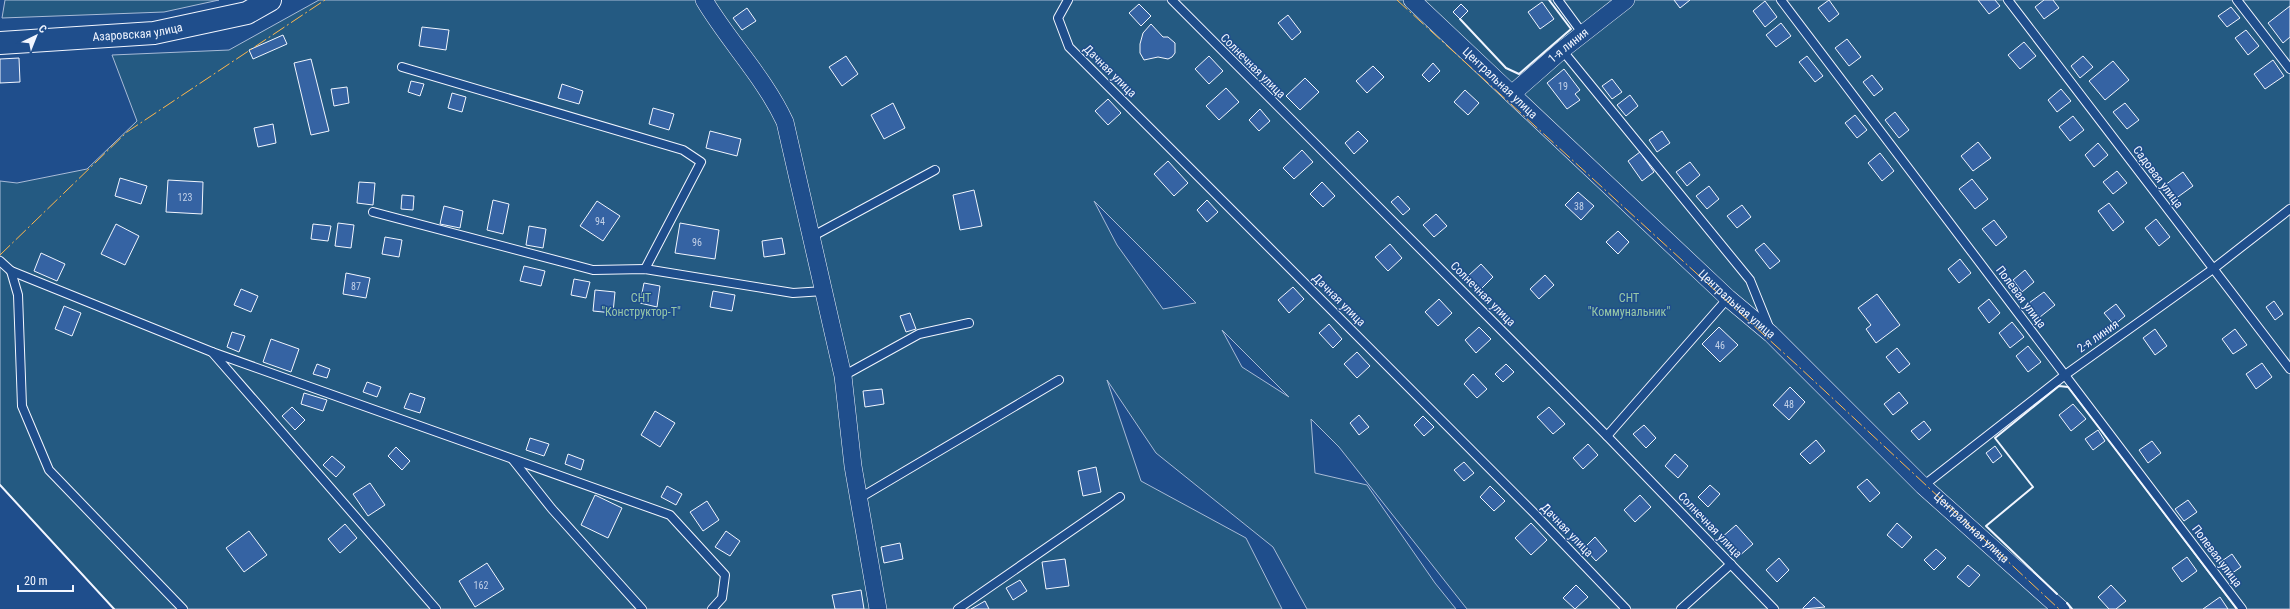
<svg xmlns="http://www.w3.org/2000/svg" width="2290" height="609" viewBox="0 0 2290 609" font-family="'Roboto Condensed',sans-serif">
<rect width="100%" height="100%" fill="#1f4e8c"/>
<g fill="#245a82" stroke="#a8bbd7" fill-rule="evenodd">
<polygon points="5,0 219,0 164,12 2,18"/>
<path d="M319,0H2290V609H1467L1339,447L1311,419L1315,473L1367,485L1435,583L1456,609H1307L1273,547L1156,453L1107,380L1141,481L1246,538L1282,609H114L0,485V181L17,183L87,169L137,121L112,55L229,50ZM1094,201L1196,303H1195L1163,309L1117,245ZM1222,330L1289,397L1242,367Z"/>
</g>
<g fill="#3563a3" stroke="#f2f6ff">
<polygon points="1674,0 1690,0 1680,8"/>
<polygon points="1829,0 1839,14 1829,22 1818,8"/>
<polygon points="1978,0 1995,0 2000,6 1989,14"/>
<polygon points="2044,0 2053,0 2059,8 2044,19 2035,7"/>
<polygon points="1765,1 1777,17 1765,27 1753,11"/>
<polygon points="1542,2 1554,19 1540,29 1528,12"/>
<polygon points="1139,4 1151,16 1141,26 1129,13"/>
<polygon points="1461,4 1468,11 1460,19 1453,12"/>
<polygon points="2290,6 2290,37 2283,43 2268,23"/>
<polygon points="2231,7 2240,18 2227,27 2218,16"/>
<polygon points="747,8 756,21 742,30 733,18"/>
<polygon points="1288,15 1301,32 1292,40 1278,23"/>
<polygon points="1781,23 1791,36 1776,47 1766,35"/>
<polygon points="1151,24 1163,37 1168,37 1175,43 1175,53 1172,57 1168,59 1158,57 1144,60 1140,53 1140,44 1143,33"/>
<polygon points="422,27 449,30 446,50 419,46"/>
<polygon points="2246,30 2259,46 2248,55 2235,38"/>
<polygon points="283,35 287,44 253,59 249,50"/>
<polygon points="1847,39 1861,57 1849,66 1835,48"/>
<polygon points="2024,42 2036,56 2020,69 2008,55"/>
<polygon points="846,56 858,74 842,86 829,67"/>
<polygon points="1209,56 1223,71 1209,84 1195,69"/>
<polygon points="1807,56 1823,76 1815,82 1799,62"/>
<polygon points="2083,56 2093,67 2080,78 2071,66"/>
<polygon points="19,58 20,82 0,83 0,59"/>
<polygon points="311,59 329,131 311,135 294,63"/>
<polygon points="2273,60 2284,76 2265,89 2254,74"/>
<polygon points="2113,61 2129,80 2105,100 2089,81"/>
<polygon points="1433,63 1440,71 1429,82 1422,75"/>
<polygon points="1373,66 1384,77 1367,93 1356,81"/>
<polygon points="1564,69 1580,90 1575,94 1580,100 1567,109 1547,83"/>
<polygon points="1872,75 1883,89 1874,96 1863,82"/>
<polygon points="1305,78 1319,92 1300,110 1286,96"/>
<polygon points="1612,79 1622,92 1612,99 1602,86"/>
<polygon points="411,81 424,84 420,96 408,92"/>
<polygon points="562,84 583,91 579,104 558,98"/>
<polygon points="347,87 349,103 334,106 331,89"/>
<polygon points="1226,88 1239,102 1219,120 1206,106"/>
<polygon points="2061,89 2071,101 2057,112 2048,100"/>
<polygon points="1465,90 1479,103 1468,115 1454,102"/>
<polygon points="452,93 466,97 462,112 448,108"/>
<polygon points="1630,95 1638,106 1626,116 1617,105"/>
<polygon points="1108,99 1121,113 1108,125 1095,111"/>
<polygon points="893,103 905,128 884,139 871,115"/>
<polygon points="2125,103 2139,120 2127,129 2113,112"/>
<polygon points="653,108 674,114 669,130 649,124"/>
<polygon points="1260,109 1270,121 1259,131 1249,120"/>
<polygon points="1895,112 1909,130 1899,138 1885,120"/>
<polygon points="1855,115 1867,130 1857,138 1845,123"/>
<polygon points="2073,116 2084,130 2070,141 2059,127"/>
<polygon points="273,124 276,143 258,147 254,128"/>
<polygon points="710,131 741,139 737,156 706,148"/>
<polygon points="1358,131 1368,141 1354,154 1345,143"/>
<polygon points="1662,131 1670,143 1657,152 1649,140"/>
<polygon points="1978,142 1991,158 1973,171 1961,156"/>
<polygon points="2098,143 2108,155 2094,167 2085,155"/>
<polygon points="1302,150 1313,162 1294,179 1283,168"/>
<polygon points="1640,152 1654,172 1642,181 1628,161"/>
<polygon points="1880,153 1894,171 1882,181 1868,163"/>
<polygon points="1168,161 1188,183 1174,196 1154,174"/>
<polygon points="1690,162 1700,175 1687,186 1676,172"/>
<polygon points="2117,171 2127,183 2113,194 2103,182"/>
<polygon points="2183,172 2193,186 2175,199 2165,185"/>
<polygon points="120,178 147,186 141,204 115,196"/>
<polygon points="1972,179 1988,199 1975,209 1959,189"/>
<polygon points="168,180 203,182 202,214 166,212"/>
<polygon points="359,182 375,183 373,205 357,203"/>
<polygon points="1322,182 1335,196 1323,207 1310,194"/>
<polygon points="1709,186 1719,199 1707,209 1696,196"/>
<polygon points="974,190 982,226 960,230 953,195"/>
<polygon points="1578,192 1594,206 1581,220 1565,205"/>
<polygon points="402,195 414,196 413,210 401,209"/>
<polygon points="1398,196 1410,209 1403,215 1391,202"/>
<polygon points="493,200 509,204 503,234 487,230"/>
<polygon points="1207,200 1218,212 1207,222 1197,210"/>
<polygon points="597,201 620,216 603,241 580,226"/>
<polygon points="2109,203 2124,222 2113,231 2098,211"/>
<polygon points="1742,205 1751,217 1737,228 1727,216"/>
<polygon points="444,206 463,211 460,228 440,224"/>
<polygon points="1436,214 1447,226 1434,237 1423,225"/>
<polygon points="2156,219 2170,237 2159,246 2145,228"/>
<polygon points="1994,220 2007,237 1996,246 1982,229"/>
<polygon points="338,223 354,225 351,248 335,246"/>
<polygon points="680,223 719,230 715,259 675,253"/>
<polygon points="116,224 139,236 125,265 101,254"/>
<polygon points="313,224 331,226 328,241 311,239"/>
<polygon points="529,226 546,229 543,248 526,245"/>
<polygon points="1618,231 1629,242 1618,254 1606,242"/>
<polygon points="385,237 402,240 399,257 382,254"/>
<polygon points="782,238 785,254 764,257 762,241"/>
<polygon points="1764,243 1780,261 1770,269 1755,250"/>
<polygon points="1390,244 1402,258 1388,271 1375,257"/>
<polygon points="41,253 65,264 57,281 34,271"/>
<polygon points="1960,259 1971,273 1959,283 1948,269"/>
<polygon points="1481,264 1493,277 1480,290 1468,276"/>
<polygon points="524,266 545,271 541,286 520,281"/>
<polygon points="2025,270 2034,282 2022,292 2013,280"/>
<polygon points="346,273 370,278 366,298 343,294"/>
<polygon points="1545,275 1554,285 1539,299 1530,289"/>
<polygon points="574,279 590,282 586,298 571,295"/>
<polygon points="644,283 660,286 657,307 640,303"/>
<polygon points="1293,287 1304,299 1289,313 1278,300"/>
<polygon points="241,289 258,296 251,312 234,305"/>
<polygon points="595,290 615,292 613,313 593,311"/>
<polygon points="713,291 735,295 732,311 710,307"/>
<polygon points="2044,292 2055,305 2040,317 2029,303"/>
<polygon points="1877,294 1900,325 1876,343 1866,329 1871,325 1858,308"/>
<polygon points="1439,299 1452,313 1438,326 1425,312"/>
<polygon points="1989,299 2000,313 1989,323 1978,308"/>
<polygon points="2274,301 2283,314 2275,320 2266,307"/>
<polygon points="2116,304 2125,316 2114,325 2104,313"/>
<polygon points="64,306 81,313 72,336 55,329"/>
<polygon points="910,313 916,329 906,332 900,316"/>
<polygon points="2012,322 2024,337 2010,348 1999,333"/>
<polygon points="1329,324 1342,339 1333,348 1319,333"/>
<polygon points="1479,327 1491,339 1476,353 1465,340"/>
<polygon points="1719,327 1738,345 1720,362 1702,344"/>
<polygon points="2155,329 2167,346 2155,355 2143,338"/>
<polygon points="2235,329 2247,345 2233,354 2222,339"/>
<polygon points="232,332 245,336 239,352 227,347"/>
<polygon points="271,339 299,349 291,372 263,362"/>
<polygon points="2028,346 2041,362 2028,372 2016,356"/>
<polygon points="1897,348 1910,364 1899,373 1886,357"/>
<polygon points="1357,352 1370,366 1357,378 1344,364"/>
<polygon points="2262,363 2272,377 2256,389 2246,374"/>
<polygon points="317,364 330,369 327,378 313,374"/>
<polygon points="1506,364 1514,372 1503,382 1495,374"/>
<polygon points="1473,374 1487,389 1477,398 1464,384"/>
<polygon points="367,382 381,387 377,397 363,392"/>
<polygon points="1790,387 1805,402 1789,420 1773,405"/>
<polygon points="882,389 884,404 865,407 863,391"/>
<polygon points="1899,392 1908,403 1893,415 1884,404"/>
<polygon points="304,393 327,400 323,411 301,404"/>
<polygon points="410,393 425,398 420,413 404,408"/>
<polygon points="2073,404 2086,419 2071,431 2059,415"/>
<polygon points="292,407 305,420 295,430 282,416"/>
<polygon points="1549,407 1565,424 1553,434 1537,417"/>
<polygon points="655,411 675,423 660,447 641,435"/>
<polygon points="1359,415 1369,427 1359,435 1350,423"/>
<polygon points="1423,416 1434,427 1424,436 1414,425"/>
<polygon points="1924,421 1931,430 1919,440 1911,431"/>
<polygon points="1644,425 1656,438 1646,448 1633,434"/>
<polygon points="2098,430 2105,441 2093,450 2085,439"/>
<polygon points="530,438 549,444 544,456 526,450"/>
<polygon points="1816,440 1825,451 1810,464 1800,454"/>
<polygon points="2152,441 2161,453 2148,463 2139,450"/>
<polygon points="1588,444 1598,455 1583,469 1573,458"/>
<polygon points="1995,446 2002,456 1993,463 1986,453"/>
<polygon points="396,447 410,461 402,470 388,456"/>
<polygon points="568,454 584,460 581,470 565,464"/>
<polygon points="1675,454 1688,466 1678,478 1665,466"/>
<polygon points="332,456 345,467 336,477 323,465"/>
<polygon points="1464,462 1474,473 1464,481 1454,470"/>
<polygon points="1096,467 1101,492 1083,496 1078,471"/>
<polygon points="1867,479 1880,493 1870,502 1857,487"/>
<polygon points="370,483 385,505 368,516 353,494"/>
<polygon points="1710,485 1720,494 1708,507 1698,497"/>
<polygon points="667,486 682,494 676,505 661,497"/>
<polygon points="1490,486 1505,501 1494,511 1480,497"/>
<polygon points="595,495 622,508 608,538 581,525"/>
<polygon points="1640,495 1651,507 1635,522 1624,510"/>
<polygon points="2188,500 2197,512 2184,521 2175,509"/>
<polygon points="707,501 719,520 703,531 690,512"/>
<polygon points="1531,523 1547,540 1531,555 1515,538"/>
<polygon points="1897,523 1912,537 1902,548 1887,535"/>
<polygon points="345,524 357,538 340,553 328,539"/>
<polygon points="1736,525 1753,544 1738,557 1721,538"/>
<polygon points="249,531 267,555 244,572 226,548"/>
<polygon points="726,531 740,541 730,556 715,547"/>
<polygon points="1595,537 1607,551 1596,561 1584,548"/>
<polygon points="900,543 903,559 884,563 881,547"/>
<polygon points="1936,549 1946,558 1934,570 1924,560"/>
<polygon points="2232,554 2241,567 2228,576 2219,563"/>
<polygon points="2187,557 2197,571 2182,582 2172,568"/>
<polygon points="1779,558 1789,570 1777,582 1766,570"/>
<polygon points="1065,559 1069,586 1046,589 1042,562"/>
<polygon points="487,563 504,589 475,607 459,581"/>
<polygon points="1968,565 1980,575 1969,587 1957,577"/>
<polygon points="1020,580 1027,591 1013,600 1006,588"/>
<polygon points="1576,585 1588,597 1575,609 1563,598"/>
<polygon points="2111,585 2126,601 2116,609 2109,609 2098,597"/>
<polygon points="861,590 864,609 835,609 832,595"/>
<polygon points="1814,597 1825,607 1803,609 1803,608"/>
<polygon points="2220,597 2228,609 2203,609"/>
<polygon points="985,601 989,609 971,609"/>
</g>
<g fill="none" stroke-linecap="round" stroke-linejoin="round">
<defs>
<g id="lane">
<polyline points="1068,0 1058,18 1069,47 1534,513 1626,609"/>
<polyline points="1172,0 1607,436 1774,609"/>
<polyline points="1558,0 1583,34"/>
<polyline points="1781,0 2242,609"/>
<polyline points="2008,0 2290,369"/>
<polyline points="2237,0 2290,69"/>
<polyline points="1562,50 1750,280 1769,327"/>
<polyline points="402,67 683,150 701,162 645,269"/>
<polyline points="373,212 593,270 645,269 793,293 824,291"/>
<polyline points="813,236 935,170"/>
<polyline points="0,261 11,271 212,352"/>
<polyline points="11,271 18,295 22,406 49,470 183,609"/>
<polyline points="843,376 919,334 969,323"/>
<polyline points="1607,436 1728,298"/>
<polyline points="513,460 552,509 642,609"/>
<polyline points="1923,486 2065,375 2213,269 2290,209"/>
<polyline points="858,499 1059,380"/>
<polyline points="436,609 212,352 670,515 725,575 722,598 712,609"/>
<polyline points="958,609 1120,497"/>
<polyline points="1681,609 1731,564"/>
</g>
<g id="street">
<path d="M704,0C729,42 764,77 785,122L843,376L853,466L878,609"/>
<path id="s1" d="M1412,0L1728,298L1771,334L1923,486L2061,609"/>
<path id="s2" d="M1513,93L1562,50L1626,0"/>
</g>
<g id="secondary">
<path id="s3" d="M0,43L154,33L247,13L270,0"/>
</g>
</defs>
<use href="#lane" stroke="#f2f6ff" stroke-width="10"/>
<use href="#street" stroke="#f2f6ff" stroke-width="18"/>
<use href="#secondary" stroke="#f2f6ff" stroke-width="24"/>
<use href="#lane" stroke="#1f4e8c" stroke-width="8"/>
<use href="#street" stroke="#1f4e8c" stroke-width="17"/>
<use href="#secondary" stroke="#1f4e8c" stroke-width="22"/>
<g stroke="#f2f6ff" stroke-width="2">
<polyline points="1460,19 1506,68 1519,74 1571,29 1549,0"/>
<polyline points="0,485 114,609"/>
<polyline points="2057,594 1986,526 2033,487 1995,438 2059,386 2068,387 2237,609"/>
<polyline points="2067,603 2072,609"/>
</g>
<g stroke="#ffb74d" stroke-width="1" stroke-dasharray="14 3 2 3" stroke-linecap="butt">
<path id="s4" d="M1397,0L1798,366L2059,609"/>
<polyline points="0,255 127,132 325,0"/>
</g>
</g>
<g text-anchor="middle" stroke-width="3" stroke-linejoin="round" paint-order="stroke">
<g font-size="10" fill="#c3d1e8">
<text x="1563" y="90">19</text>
<text x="185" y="201">123</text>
<text x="1579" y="210">38</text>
<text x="600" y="225">94</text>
<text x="697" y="246">96</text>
<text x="356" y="290">87</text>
<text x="1720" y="349">46</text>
<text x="1789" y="408">48</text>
<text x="481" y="589">162</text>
</g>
<g font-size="12" fill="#f2f6ff" stroke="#1f4e8c">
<text dy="4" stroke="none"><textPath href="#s3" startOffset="138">Азаровская улица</textPath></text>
<text dy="4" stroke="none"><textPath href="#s2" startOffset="73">1-я линия</textPath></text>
<text transform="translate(1253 66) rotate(45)" y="4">Солнечная улица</text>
<text transform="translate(1110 71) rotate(45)" y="4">Дачная улица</text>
<text dy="4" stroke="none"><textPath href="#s1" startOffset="121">Центральная улица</textPath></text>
<text transform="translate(2158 177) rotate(53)" y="4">Садовая улица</text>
<text transform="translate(1483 294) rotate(45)" y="4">Солнечная улица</text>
<text transform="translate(2021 297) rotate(53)" y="4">Полевая улица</text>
<text transform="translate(1339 300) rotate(45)" y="4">Дачная улица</text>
<text dy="4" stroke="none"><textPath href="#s1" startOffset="445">Центральная улица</textPath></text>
<text transform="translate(2098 336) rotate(-35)" y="4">2-я линия</text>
<text transform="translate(1710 525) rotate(46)" y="4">Солнечная улица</text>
<text dy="4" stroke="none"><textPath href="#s4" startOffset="780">Центральная улица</textPath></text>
<text transform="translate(1567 530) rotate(46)" y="4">Дачная улица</text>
<text transform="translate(2217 556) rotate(53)" y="4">Полевая улица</text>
</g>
<g font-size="12" fill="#97c8a6" stroke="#1f4e8c">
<text x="641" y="302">СНТ<tspan x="641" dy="14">"Конструктор-Т"</tspan></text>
<text x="1629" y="302">СНТ<tspan x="1629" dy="14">"Коммунальник"</tspan></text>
</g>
</g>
<g transform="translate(36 36) rotate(43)" stroke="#1f4e8c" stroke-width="3" paint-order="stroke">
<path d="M0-3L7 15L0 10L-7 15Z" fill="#f2f6ff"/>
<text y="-6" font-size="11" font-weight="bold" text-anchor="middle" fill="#f2f6ff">С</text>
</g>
<path d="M18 585v6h55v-6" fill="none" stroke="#f2f6ff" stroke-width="2"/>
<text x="24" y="585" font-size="12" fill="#f2f6ff" stroke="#1f4e8c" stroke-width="3" paint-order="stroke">20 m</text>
</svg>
